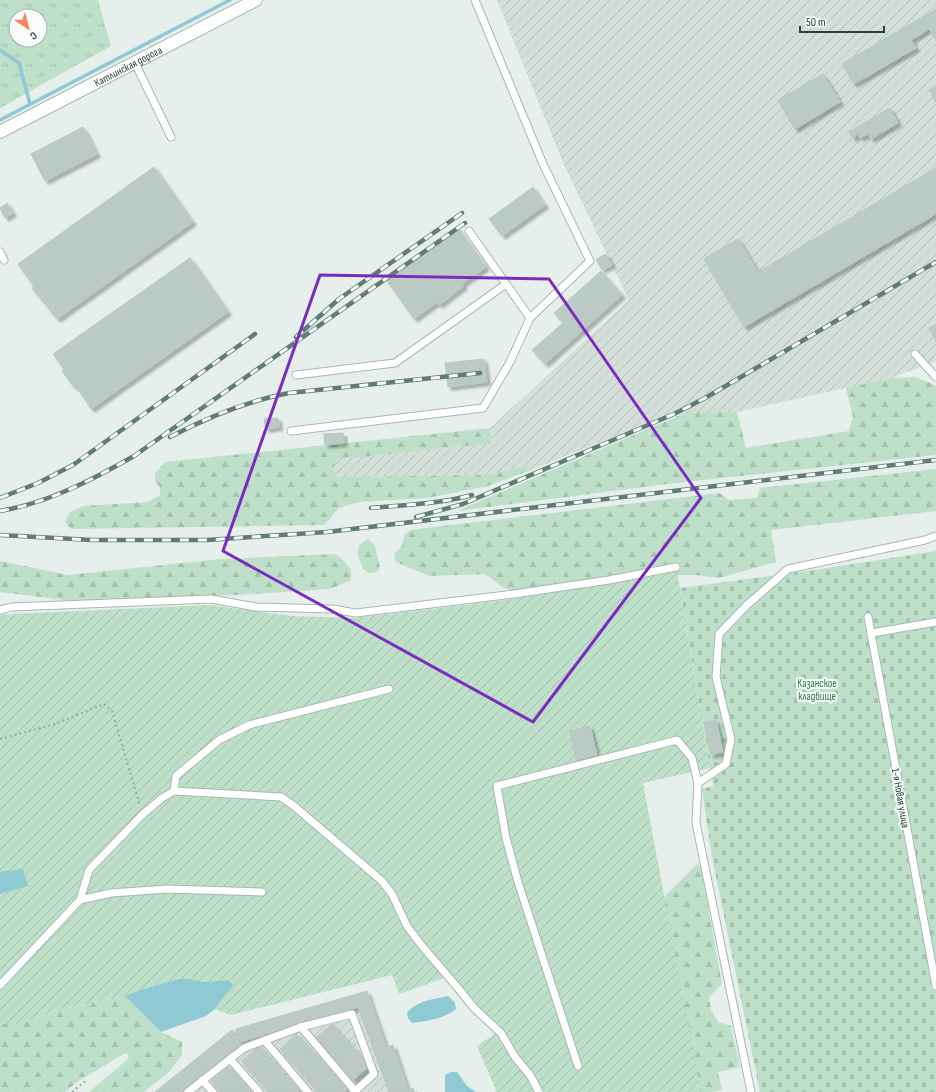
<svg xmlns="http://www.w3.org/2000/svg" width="936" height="1092" viewBox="0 0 936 1092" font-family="'Sofia Sans Condensed',sans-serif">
<defs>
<pattern id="industrial-furrows" width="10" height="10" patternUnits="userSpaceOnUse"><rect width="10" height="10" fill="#d4dfda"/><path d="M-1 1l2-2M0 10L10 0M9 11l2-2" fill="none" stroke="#b6c1bc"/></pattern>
<pattern id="grass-tufts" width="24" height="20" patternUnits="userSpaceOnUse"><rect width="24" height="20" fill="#bfe0c8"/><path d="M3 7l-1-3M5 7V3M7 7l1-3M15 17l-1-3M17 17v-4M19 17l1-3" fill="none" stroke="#a4c1ad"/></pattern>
<pattern id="forest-firs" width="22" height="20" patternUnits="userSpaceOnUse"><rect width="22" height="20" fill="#bfe0c8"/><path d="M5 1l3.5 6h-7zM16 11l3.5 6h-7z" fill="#a4c1ad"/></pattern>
<pattern id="cemetery-stones" width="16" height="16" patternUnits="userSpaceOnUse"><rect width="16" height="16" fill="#bfe0c8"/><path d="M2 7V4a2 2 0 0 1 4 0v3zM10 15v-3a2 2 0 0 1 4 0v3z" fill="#a4c1ad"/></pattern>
<pattern id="garden-furrows" width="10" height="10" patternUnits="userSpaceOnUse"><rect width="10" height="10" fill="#bfe0c8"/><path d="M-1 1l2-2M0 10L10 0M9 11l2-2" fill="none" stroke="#a4c1ad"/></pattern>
<filter id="shadow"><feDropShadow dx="3.5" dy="3.5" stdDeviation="1" flood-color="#0004"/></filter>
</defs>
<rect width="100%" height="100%" fill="#e6efeb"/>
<g fill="url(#industrial-furrows)">
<polygon points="497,0 936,0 936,361 891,378 737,412 670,414 531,470 526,466 489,475 334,477 335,460 492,443 490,428 629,300 564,165"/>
<polygon points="367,991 386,1047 393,1045 408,1090 413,1088 414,1092 155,1092 232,1030"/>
</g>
<path fill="url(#grass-tufts)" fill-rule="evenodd" d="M0,0H98L111,46L0,108ZM16,16H40V40H16Z"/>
<g fill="url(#forest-firs)">
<polygon points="915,377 931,383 936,387 936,455 667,484 457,511 685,413 737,412 746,448 849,431 853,417 846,388 891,378"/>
<polygon points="490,428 492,443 335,460 334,477 489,475 526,466 531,470 488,486 427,498 359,502 339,508 324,525 71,529 65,522 70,512 83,506 148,502 160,495 160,487 155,482 155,473 165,462"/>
<polygon points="936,469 936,511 771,530 776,562 719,578 696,575 640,575 520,593 504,588 485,574 429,576 396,562 394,554 402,546 404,535 410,530 720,493 728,500 757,498 760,488"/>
<polygon points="368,539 375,546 380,568 377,572 369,573 363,569 357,553 360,544"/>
<path d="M336,554C346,563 354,567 350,581L330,589L237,595L73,601L0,592V561L68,575L221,559Z"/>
<polygon points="697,864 701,867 722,984 709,997 711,1010 718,1022 731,1026 740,1067 718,1072 722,1090 712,1092 592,1092 622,939"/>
<polygon points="125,996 161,1032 182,1042 182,1055 170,1071 144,1092 89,1092 129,1058 127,1052 77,1082 65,1092 0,1092 0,1024 21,1024 58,1010"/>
</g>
<polygon fill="url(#cemetery-stones)" points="936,551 936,1092 760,1092 711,852 702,789 713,786 680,588 821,569"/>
<polygon fill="url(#garden-furrows)" points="677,572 710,768 643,783 701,1092 495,1092 496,1090 477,1046 495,1034 470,1011 444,978 399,994 392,975 231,1015 215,1009 233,985 229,980 204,982 183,978 143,989 125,996 58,1010 21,1024 0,1024 0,615 12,614 209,605 292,616 355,618 505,600"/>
<g fill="#8ec9d4">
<polygon points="23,869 28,886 0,894 0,872"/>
<polygon points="183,978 204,982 229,980 233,985 215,1009 206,1016 161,1032 125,996 143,989"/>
<path d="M448,996L455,1003L456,1009C444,1019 426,1021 412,1023L408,1018L407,1013C416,1001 434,999 448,996Z"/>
<polygon points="451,1072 457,1072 467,1086 476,1092 445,1092 445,1075"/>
</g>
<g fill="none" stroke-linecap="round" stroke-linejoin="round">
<g stroke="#8ec9d4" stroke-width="3.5">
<polyline points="0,50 19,63 30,104"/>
<polyline points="0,120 230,0"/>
</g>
</g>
<g fill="#bbcac4" stroke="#b8c9c2" filter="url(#shadow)">
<polygon points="936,9 936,36 934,37 929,29 911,40 916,48 854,84 842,64"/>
<polygon points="823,74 840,102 795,129 778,100"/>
<polygon points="936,87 936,102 930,91"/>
<polygon points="890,108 898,123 871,139 868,134 860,138 858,134 853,138 849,132"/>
<polygon points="83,127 97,154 45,181 31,154"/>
<polygon points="154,167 193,222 57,319 32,288 34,287 18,264"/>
<polygon points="936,168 936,214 744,327 704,259 738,239 758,272"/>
<polygon points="533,187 545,205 502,236 489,219"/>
<polygon points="7,203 13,213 5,218 0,208"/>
<polygon points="457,227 486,267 462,284 464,286 439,305 437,302 414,319 385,278"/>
<polygon points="606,254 612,265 602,270 596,259"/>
<polygon points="190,258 228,312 91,409 76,386 74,387 62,371 64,369 53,354"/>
<polygon points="601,271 622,295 545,364 532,350 563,323 554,313"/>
<polygon points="936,324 936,341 929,328"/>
<polygon points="484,359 487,382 448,387 445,363"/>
<polygon points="278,418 279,427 266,429 264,419"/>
<polygon points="343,433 344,443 325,445 324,434"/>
<polygon points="716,720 723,752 711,755 704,722"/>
<polygon points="590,726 597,755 576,760 570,731"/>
<polygon points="367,991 386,1047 393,1045 408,1090 413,1088 414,1092 389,1092 358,1007 240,1042 236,1029"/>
<polygon points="332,1024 369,1066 353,1080 316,1038"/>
<polygon points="232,1030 241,1044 181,1092 155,1092"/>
<polygon points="296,1034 347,1090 345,1092 318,1092 280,1049"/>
<polygon points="259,1046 300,1092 269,1092 242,1061"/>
<polygon points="228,1066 251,1092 221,1092 211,1081"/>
</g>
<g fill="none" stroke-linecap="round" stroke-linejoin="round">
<defs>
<g id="lane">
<polyline points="135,63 171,137"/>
<polyline points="469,231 530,318"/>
<polyline points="0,252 4,260"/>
<polyline points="915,354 936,377"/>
<polyline points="296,375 395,363 506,284"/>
<polyline points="291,431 483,408 510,362 530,318 590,261 543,164 475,0"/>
<polyline points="0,610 12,607 211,599 256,607 332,609 356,613 514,594 609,580 676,567"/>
<polyline points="868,617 936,986"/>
<polyline points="872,633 936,622"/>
<polyline points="698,783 726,764 731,739 716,677 719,634 747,605 788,569 925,540 936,536"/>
<polyline points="174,791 281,797 294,806 382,881 392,894 407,926 422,946 458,988 474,1008 501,1033 515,1057 530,1075 539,1092"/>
<polyline points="80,900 89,870 143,814 162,798 174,791 176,776 219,740 249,725 389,689"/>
<polyline points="0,985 80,900 111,893 167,889 262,892"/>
<polyline points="301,1027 356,1092"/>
<polyline points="265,1041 308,1092"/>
<polyline points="230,1059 259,1092"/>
<polyline points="578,1066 518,882 506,838 497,786 677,740 692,758 698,783 696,823 751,1092"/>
<polyline points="202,1080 213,1092"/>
<polyline points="188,1092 244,1048 301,1027 352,1014 374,1074 354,1092"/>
</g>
<g id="street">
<path id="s1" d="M0,132L256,0"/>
</g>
</defs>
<use href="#lane" stroke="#a8b8b2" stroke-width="9"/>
<use href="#street" stroke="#a8b8b2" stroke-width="14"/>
<g stroke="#86b3a5" stroke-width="2" stroke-dasharray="2 3" stroke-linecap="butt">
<polyline points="0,739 55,724 104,704 112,711 140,806"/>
<polyline points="72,1092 87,1080"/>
</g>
<use href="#lane" stroke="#fff" stroke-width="7"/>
<use href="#street" stroke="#fff" stroke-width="12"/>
<defs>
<g id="rail">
<polyline points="296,337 339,299 462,213"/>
<path d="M170,437C208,417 247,401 289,393L480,373"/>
<polyline points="0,498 38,483 73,465 255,334"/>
<path d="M371,508C404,505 439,504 472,495"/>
<path d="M0,511C48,503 92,480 134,456L465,223"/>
<polyline points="416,517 463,504 674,414 707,397 936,262"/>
<polyline points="0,535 92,540 207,540 327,532 936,460"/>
</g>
</defs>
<use href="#rail" stroke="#5f7d75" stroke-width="4.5"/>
<use href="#rail" stroke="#f7fbf9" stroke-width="3" stroke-dasharray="9" stroke-linecap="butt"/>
</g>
<path fill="none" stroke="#7b2cbf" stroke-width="3" stroke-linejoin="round" d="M320,275L549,279L701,498L533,722L223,551Z"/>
<g text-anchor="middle" stroke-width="4" stroke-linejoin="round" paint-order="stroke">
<g font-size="11" fill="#24423a" stroke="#f7fbf9">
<text dy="4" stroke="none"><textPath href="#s1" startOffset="144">Катлинская дорога</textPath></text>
<text transform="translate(901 798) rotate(80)" y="4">1-я Новая улица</text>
</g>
<g font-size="11" fill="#2d7a4b" stroke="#f7fbf9">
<text x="817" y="687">Казанское<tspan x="817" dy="13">кладбище</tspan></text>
</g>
</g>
<g transform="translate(28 28) rotate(145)"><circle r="19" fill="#f7fbf9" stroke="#a3b1ad"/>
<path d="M0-3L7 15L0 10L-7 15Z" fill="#f4845f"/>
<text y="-6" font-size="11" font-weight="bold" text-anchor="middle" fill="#24423a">С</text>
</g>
<path d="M800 26v6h84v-6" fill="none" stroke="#24423a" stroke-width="2"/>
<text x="806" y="26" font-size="12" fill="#24423a" stroke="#f7fbf9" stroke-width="3" paint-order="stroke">50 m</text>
</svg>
